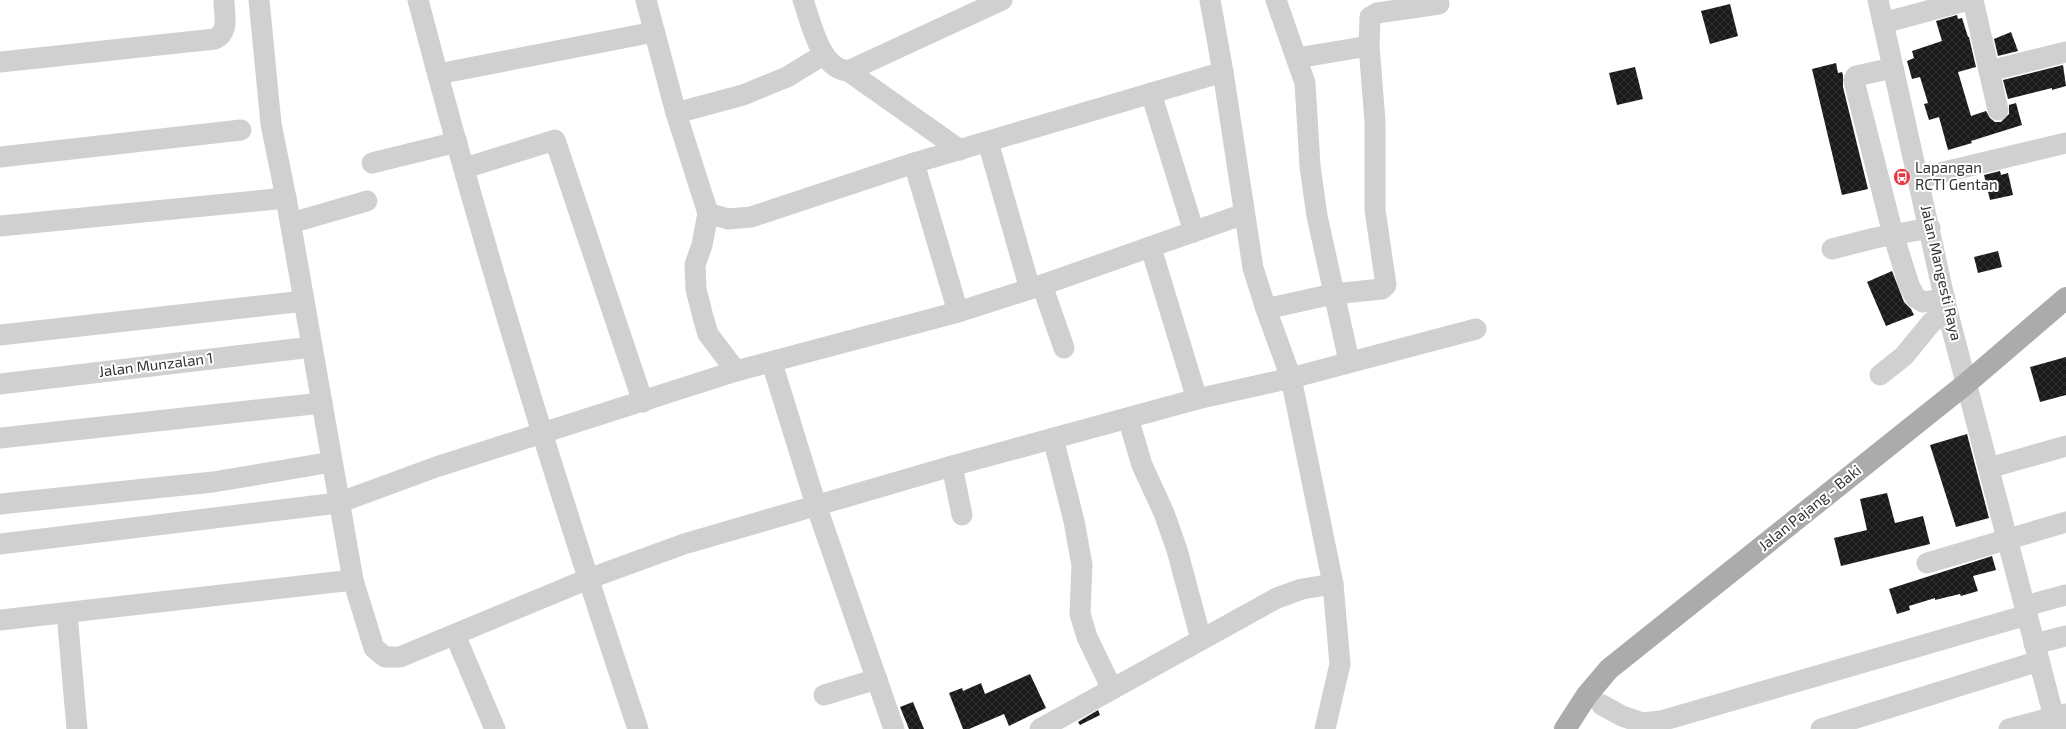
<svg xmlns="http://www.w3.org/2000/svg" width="2066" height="729" viewBox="0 0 2066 729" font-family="'Exo 2',sans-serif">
<defs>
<pattern id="building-cross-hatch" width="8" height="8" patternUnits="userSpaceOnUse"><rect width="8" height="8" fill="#1a1a1a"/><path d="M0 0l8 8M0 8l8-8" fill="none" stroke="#333"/></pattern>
</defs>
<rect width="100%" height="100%" fill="#fff"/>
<g fill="url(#building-cross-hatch)">
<polygon points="1730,4 1738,36 1710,44 1701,11"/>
<polygon points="1957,15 1958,19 1962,18 1968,37 1969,37 1976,67 1958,72 1971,116 1986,111 1990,118 1995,122 2001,122 2009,114 2009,105 2016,103 2022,125 1971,141 1972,143 1948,150 1939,117 1929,120 1924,104 1928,103 1920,77 1912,79 1907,61 1914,58 1912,51 1942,41 1936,21"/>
<polygon points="2011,32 2018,51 1998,56 1994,39"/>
<polygon points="1836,63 1838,73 1842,72 1843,75 1843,87 1868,189 1842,195 1812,69"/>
<polygon points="2063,65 2066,86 2052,90 2052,88 2008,99 2003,80"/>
<polygon points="1635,67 1643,99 1617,105 1609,73"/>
<polygon points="2000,171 2001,175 2008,173 2013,195 1990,200 1984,175"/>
<polygon points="1998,251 2002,267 1978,273 1974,257"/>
<polygon points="1892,271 1904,302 1911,309 1914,315 1886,326 1867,282"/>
<polygon points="2066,357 2066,395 2040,402 2030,367"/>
<polygon points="1967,434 1989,518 1956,527 1930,445"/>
<polygon points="1887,493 1895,523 1923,516 1930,544 1841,566 1834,538 1867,530 1860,499"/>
<polygon points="1992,556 1996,570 1973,576 1978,591 1961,596 1960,594 1935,600 1935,598 1909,606 1910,610 1897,614 1889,589"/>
<polygon points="1030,674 1046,708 1009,726 1004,714 969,729 963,729 949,693 962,688 963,691 981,683 985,694"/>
<polygon points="913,702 924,729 909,729 900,707"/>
<polygon points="1098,710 1100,715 1080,725 1078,722"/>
</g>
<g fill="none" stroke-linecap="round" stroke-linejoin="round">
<g stroke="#d0d0d0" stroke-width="21">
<polyline points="259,0 271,124 286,198 353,580 374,648 385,657 400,657 588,579 684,544 952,466 1197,399 1291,378 1476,329"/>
<path d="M418,0C482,246 557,488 638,729"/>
<polyline points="646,0 676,113 708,213 702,245 695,265 696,289 703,317 708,334 736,371"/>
<path d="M803,0C811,22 820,69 848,71L960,150"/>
<polyline points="1210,0 1223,72 1253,268 1266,309 1291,378 1333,584 1340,664 1325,729"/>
<polyline points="1276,0 1305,83 1310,166 1317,216 1349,361"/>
<polyline points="1878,0 1947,310 2057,729"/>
<polyline points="1973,0 1998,110"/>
<polyline points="1883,23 1968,0"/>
<polyline points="1297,58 1369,46"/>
<path d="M0,62L215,39C230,32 224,14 224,0"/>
<polyline points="1893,68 1856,76 1854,80 1855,85 1893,234 1909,285 1915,297 1923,302 1945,299"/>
<polyline points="848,71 1002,0"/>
<polyline points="1989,71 2066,52"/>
<polyline points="438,74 654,32"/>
<polyline points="1151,93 1194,232"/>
<polyline points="676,113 743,95 787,77 823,55"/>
<polyline points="988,142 1030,289"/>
<polyline points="0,157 241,130"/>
<polyline points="372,163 457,142"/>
<polyline points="914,163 958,312"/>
<polyline points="465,168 555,140 643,402"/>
<polyline points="1919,178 2066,143"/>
<polyline points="708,213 728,219 751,217 914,163 1223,72"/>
<polyline points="291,223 367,201"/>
<polyline points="0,226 286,198"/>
<polyline points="1151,248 1197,399"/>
<polyline points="1832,249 1875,238 1930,228"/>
<polyline points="1042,285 1064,348"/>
<polyline points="1266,309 1333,294 1382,289 1386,285 1375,210 1375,121 1369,46 1370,17 1377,13 1439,4"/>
<polyline points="0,335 304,301"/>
<polyline points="772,363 816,505 894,729"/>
<polyline points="1880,375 1904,356 1931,323 1947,310"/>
<polyline points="0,384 312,347"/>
<polyline points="1128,418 1142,465 1164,513 1177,550 1201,639"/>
<polyline points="0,438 322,403"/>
<polyline points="1053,438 1074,521 1082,565 1080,614 1087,637 1112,689"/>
<polyline points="952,466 962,515"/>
<polyline points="1989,468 2066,446"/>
<polyline points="0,504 213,482 332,462"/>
<polyline points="0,544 338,503 436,467 736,371 958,312 1042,285 1244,214"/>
<polyline points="1927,563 2066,522"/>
<polyline points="2025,606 2066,595"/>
<polyline points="67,613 77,729"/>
<polyline points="0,620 353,580"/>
<polyline points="455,635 495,729"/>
<polyline points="2034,644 2066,636"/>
<polyline points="824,695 877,679"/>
<polyline points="1602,705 1622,716 1642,723 1661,721 2027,615"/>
<polyline points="1040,729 1277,598 1302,589 1333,584"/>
<polyline points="1821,729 2039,661"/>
<polyline points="2009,729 2066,714"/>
</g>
<polyline stroke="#ababab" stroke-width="22" points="1565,729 1587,695 1609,669 1967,383 2066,298"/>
</g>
<defs>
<symbol id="bus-disc" viewBox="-11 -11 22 22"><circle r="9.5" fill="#e63946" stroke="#fff"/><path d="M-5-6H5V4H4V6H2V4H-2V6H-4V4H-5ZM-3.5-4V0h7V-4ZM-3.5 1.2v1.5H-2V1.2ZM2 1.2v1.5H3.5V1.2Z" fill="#fff"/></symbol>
</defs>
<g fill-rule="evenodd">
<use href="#bus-disc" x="1892" y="167" width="20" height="20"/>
</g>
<g text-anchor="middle" stroke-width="4" stroke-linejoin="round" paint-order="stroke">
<g font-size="15" fill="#333" stroke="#fff" text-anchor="start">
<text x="1915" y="173">Lapangan<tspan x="1915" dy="17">RCTI Gentan</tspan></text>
</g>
<g font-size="15" fill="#333" stroke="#fff">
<text transform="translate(1941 273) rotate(77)" y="5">Jalan Mangesti Raya</text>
<text transform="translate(156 365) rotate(-7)" y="5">Jalan Munzalan 1</text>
<text transform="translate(1810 508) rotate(-39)" y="5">Jalan Pajang - Baki</text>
</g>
</g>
</svg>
